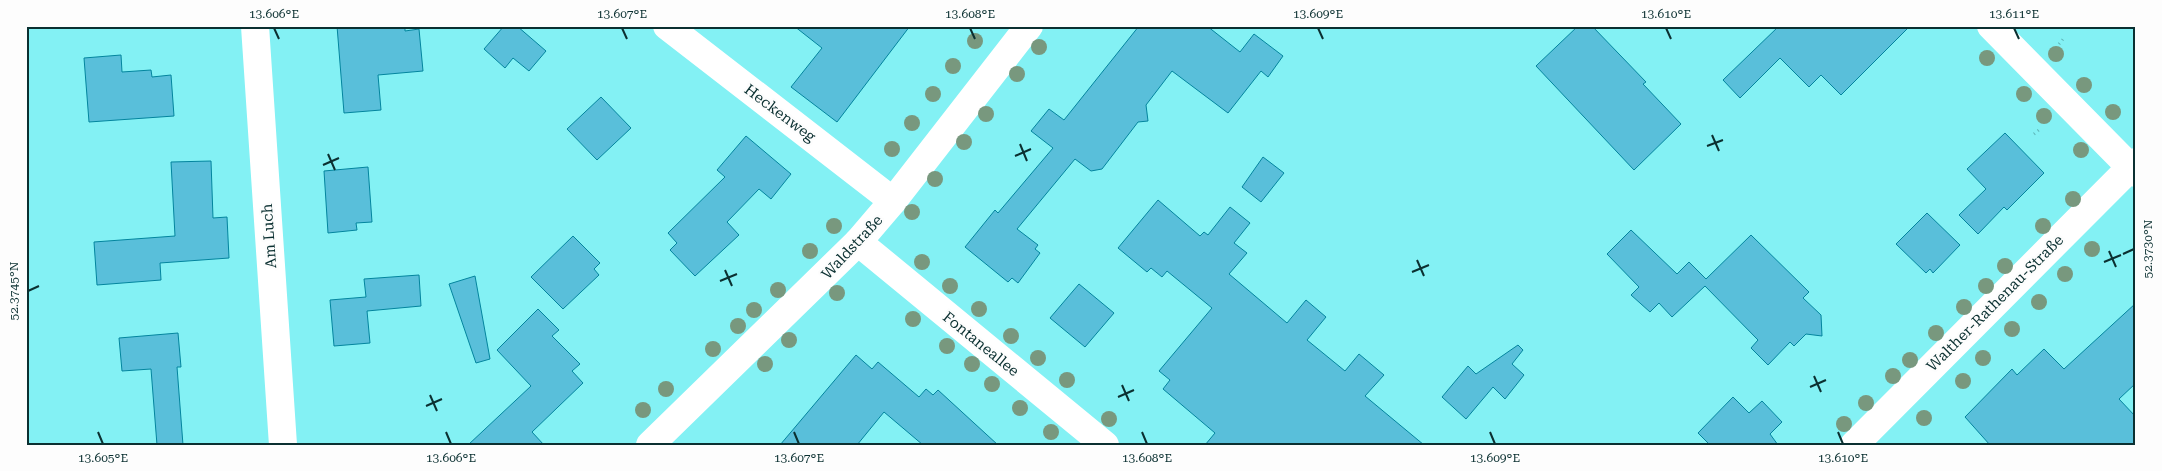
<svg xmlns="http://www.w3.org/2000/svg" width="2162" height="471" viewBox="0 0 2162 471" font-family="'Roboto Serif',serif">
<rect width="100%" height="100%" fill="#83f1f4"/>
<g fill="#59bfda" stroke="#03859e">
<polygon points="337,26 405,26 405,31 419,29 423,71 378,75 381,110 344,113"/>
<polygon points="504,26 517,26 546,51 529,71 513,58 505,68 484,49"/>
<polygon points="794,26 910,26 837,122 791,87 822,48"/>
<polygon points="1139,26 1207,26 1240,52 1254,34 1283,56 1268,77 1261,71 1228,113 1172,71 1146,105 1148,121 1138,122 1102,169 1091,171 1075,159 1017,229 1038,245 1035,249 1040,253 1018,283 1012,278 1008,282 965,247 995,210 998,213 1053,148 1031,131 1049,109 1064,120"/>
<polygon points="1578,26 1592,26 1646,82 1643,84 1681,124 1634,170 1536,66"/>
<polygon points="1779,26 1910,26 1841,95 1821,75 1809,87 1780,58 1740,98 1723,80"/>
<polygon points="121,55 122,72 151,70 152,77 171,75 174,116 89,122 84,58"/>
<polygon points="601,97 631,128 597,160 567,129"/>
<polygon points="2005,133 2044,173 2007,210 2004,207 1978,234 1959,215 1986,189 1967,169"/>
<polygon points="746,136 791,174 771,199 759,189 727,222 739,235 695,276 670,250 677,243 668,233 725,177 717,170"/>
<polygon points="1263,157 1284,173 1261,202 1242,187"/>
<polygon points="211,161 213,218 227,217 229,258 160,263 161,280 97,285 94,242 175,236 171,162"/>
<polygon points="368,167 372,222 356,223 357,230 328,233 324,171"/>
<polygon points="1158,200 1200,236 1204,232 1208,235 1230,207 1250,223 1234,243 1247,253 1229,274 1287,323 1306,300 1326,317 1307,340 1345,371 1359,354 1384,375 1365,396 1424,445 1205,445 1215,433 1163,389 1170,380 1159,371 1212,308 1167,271 1162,277 1151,268 1147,272 1118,248"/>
<polygon points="1927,213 1960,245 1933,273 1930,269 1926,273 1896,244"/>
<polygon points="1631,230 1677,274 1689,262 1706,279 1751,235 1809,292 1803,298 1821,315 1822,336 1806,334 1794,346 1790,342 1768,365 1751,348 1758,340 1705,286 1672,317 1659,303 1650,312 1631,295 1639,287 1607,254"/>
<polygon points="573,236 600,263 594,269 599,275 563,309 531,277"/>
<polygon points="419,275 421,306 367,311 370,343 334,346 330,300 366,297 364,279"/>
<polygon points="475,276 490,359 476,363 449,284"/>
<polygon points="1079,284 1114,313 1085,347 1050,318"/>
<polygon points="2136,303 2136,383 2119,399 2136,417 2136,445 1990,445 1965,417 2012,369 2017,375 2044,349 2064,369"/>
<polygon points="538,309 559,330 552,336 580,364 572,371 583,383 532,432 544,445 468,445 531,386 497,350"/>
<polygon points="178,333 181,367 177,367 183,445 157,445 151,369 122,371 119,338"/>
<polygon points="1518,345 1523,350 1512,364 1524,375 1505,399 1493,387 1466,419 1442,397 1468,366 1476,374"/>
<polygon points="856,355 872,369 878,362 919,397 926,389 933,395 938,390 998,445 923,445 884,412 857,445 780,445"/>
<polygon points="1733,397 1749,413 1762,401 1782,422 1770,434 1778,445 1710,445 1698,433"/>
</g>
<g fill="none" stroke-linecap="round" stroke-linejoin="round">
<g stroke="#5eb5b8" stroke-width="3" stroke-dasharray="1 4" stroke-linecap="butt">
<polyline points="2059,44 2064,38"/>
<polyline points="2034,134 2040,129"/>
</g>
<g stroke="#fff" stroke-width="28">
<polyline points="255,26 283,445"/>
<polyline points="667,26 893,201"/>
<polyline points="1991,26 2136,173"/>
<polyline points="858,242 1105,445"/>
<polyline points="650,445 858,242 893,201 1029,26"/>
<polyline points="1854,445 2136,162"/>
</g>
</g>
<g fill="#78987e">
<circle cx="975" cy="41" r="8"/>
<circle cx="1039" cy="47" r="8"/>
<circle cx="2056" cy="54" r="8"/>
<circle cx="1987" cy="58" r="8"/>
<circle cx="953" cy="66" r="8"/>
<circle cx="1017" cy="74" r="8"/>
<circle cx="2084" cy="85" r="8"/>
<circle cx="933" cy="94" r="8"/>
<circle cx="2024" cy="94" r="8"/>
<circle cx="2113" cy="112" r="8"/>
<circle cx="986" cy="114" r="8"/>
<circle cx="2044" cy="116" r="8"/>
<circle cx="912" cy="123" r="8"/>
<circle cx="964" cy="142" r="8"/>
<circle cx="892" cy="149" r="8"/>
<circle cx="2081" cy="150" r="8"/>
<circle cx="935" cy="179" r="8"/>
<circle cx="2073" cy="199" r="8"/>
<circle cx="912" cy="212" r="8"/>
<circle cx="834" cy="226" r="8"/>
<circle cx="2043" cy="226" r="8"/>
<circle cx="2092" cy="249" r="8"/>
<circle cx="810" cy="251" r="8"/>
<circle cx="922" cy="262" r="8"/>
<circle cx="2005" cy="266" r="8"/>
<circle cx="2065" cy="274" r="8"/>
<circle cx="950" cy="286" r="8"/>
<circle cx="1986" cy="286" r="8"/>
<circle cx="778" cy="290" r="8"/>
<circle cx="837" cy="293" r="8"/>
<circle cx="2039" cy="302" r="8"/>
<circle cx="1964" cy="307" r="8"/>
<circle cx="979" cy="309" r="8"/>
<circle cx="754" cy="310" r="8"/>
<circle cx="913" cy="319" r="8"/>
<circle cx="738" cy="326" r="8"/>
<circle cx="2012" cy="329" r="8"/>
<circle cx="1936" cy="333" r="8"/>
<circle cx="1011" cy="336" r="8"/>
<circle cx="789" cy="340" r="8"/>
<circle cx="947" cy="346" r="8"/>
<circle cx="713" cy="349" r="8"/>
<circle cx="1038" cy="358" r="8"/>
<circle cx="1983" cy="358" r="8"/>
<circle cx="1910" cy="360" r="8"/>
<circle cx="765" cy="364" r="8"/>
<circle cx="972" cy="364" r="8"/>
<circle cx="1893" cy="376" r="8"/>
<circle cx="1067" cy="380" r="8"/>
<circle cx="1963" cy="381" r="8"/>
<circle cx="992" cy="384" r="8"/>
<circle cx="666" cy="389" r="8"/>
<circle cx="1866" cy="403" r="8"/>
<circle cx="1020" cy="408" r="8"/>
<circle cx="643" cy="410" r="8"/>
<circle cx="1924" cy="418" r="8"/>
<circle cx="1109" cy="419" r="8"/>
<circle cx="1844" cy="424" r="8"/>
<circle cx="1051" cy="432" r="8"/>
</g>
<path fill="none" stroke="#0b3031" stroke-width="2" d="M274,28L279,39M622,28L627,39M970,28L975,39M1318,28L1323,39M1666,28L1671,39M2014,28L2019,39M1712,135L1719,151M1020,144L1027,161M1707,146L1723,140M328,154L335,170M1015,156L1031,149M323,165L339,158M2109,251L2116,267M2123,254L2134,249M1417,260L1424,276M2104,262L2121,255M725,270L732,286M1412,272L1429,265M720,281L737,274M28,291L39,286M1814,376L1821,392M1122,385L1129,401M1810,387L1826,380M430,395L437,411M1118,397L1134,390M426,406L442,399M98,432L103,444M446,432L451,444M794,432L799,444M1142,432L1147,444M1490,432L1495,444M1838,432L1843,444"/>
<g text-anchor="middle" stroke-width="5" stroke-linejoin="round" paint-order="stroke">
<g font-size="15" fill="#0b3031" stroke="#fdfdfd">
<text transform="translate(780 113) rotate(37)" y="5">Heckenweg</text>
<text transform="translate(269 236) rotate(-94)" y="5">Am Luch</text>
<text transform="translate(852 247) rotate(-47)" y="5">Waldstraße</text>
<text transform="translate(1995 303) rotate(-45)" y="5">Walther-Rathenau-Straße</text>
<text transform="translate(981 344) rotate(39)" y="5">Fontaneallee</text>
</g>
</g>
<rect width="2162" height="471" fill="none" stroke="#fdfdfd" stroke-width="55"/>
<rect x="28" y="28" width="2106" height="416" fill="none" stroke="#0b3031" stroke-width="2"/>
<g font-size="12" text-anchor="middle" fill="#0b3031">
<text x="274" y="18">13.606°E</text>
<text x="622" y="18">13.607°E</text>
<text x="970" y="18">13.608°E</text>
<text x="1318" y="18">13.609°E</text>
<text x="1666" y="18">13.610°E</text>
<text x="2014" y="18">13.611°E</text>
<text transform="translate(2148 249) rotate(-90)" y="4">52.3730°N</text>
<text transform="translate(14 291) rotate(-90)" y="4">52.3745°N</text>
<text x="103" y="462">13.605°E</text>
<text x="451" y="462">13.606°E</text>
<text x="799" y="462">13.607°E</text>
<text x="1147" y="462">13.608°E</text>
<text x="1495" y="462">13.609°E</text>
<text x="1843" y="462">13.610°E</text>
</g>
</svg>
